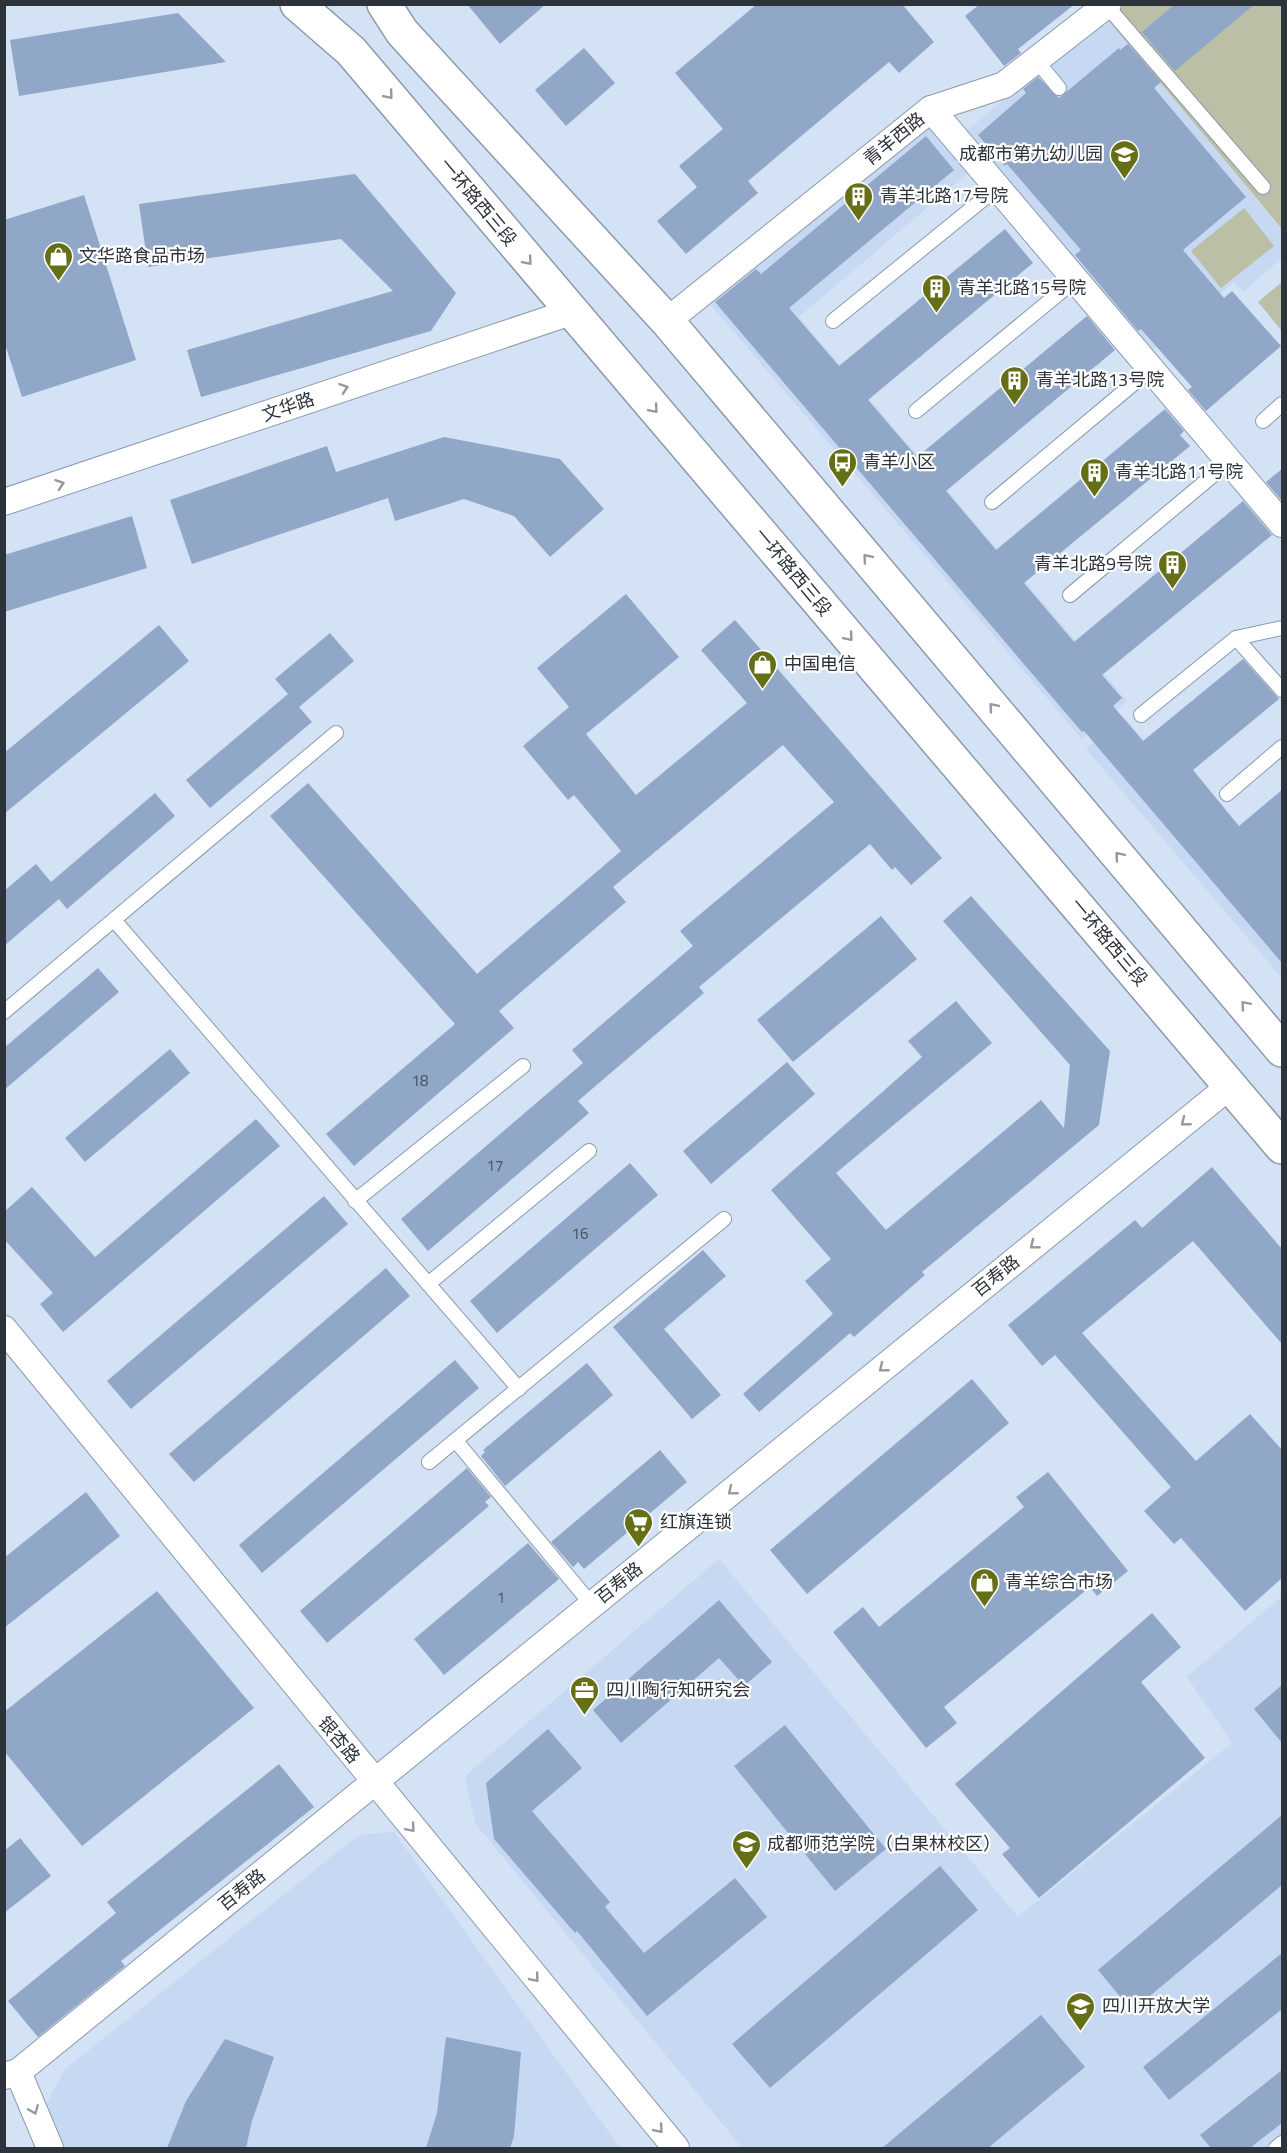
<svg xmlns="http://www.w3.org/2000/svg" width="1287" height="2153" viewBox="0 0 1287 2153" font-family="'Titillium Web','Noto Sans SC',sans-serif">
<rect width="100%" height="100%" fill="#d4e2f5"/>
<g fill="#c6d8f2">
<polygon points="1105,16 1282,230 1282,258 1243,292 1234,282 1150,352 966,131"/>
<polygon points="928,119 970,171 799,317 1127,701 1082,739 705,298"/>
<polygon points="1124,717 1282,901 1282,978 1086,749"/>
<polygon points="719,1559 1018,1917 1232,1743 1187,1677 1282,1596 1282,2148 740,2148 739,2144 475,1823 465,1776"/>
<polygon points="394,1832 620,2148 65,2148 47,2103 65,2069 359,1835"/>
</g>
<g fill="#babfa6">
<polygon points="1119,5 1282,5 1282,229 1105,16"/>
<polygon points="1244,208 1274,246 1221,288 1191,251"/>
<polygon points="1282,282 1282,331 1258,302"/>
</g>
<g fill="#90a7c8">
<polygon points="467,4 546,4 500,44"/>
<polygon points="757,4 902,4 934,42 899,73 889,62 748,181 758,193 686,254 657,221 697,187 679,166 723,129 675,73"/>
<polygon points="980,4 1075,4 1018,49 1021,53 1004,66 965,16"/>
<polygon points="1175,4 1255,4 1175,71 1142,32"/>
<polygon points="178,13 226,62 19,96 10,40"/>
<polygon points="1128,44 1161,82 1154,88 1246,197 1183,250 1224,298 1232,291 1281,346 1206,411 1188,390 1192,387 1141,329 1138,331 1075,255 1081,250 1007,164 1005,166 978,135 1026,93 1023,89 1038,77 1059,98 1119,48 1120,50"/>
<polygon points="584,48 615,83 566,126 535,90"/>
<polygon points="926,136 954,170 789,308 839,366 1005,229 1033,263 868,400 917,457 1087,316 1115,350 946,491 996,550 1165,409 1184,431 1180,435 1190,446 1024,583 1074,642 1243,501 1272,535 1102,675 1122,698 1113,706 1143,741 1243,659 1279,699 1193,770 1239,826 1282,790 1282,963 1084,731 1082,732 715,302 756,269 761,274"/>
<polygon points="355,174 456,293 431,331 201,397 187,350 393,291 341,239 148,267 139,204"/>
<polygon points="84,195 136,360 22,397 4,341 4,220"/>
<polygon points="444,437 560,459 604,509 550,557 514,516 464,499 395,521 388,498 192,564 170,500 327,446 336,472"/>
<polygon points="1282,469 1282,501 1266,482"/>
<polygon points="132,516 147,568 4,612 4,555"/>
<polygon points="626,594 679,657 586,734 636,795 747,703 701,650 735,620 942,858 911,885 895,867 892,870 870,844 699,987 704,993 578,1101 589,1113 428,1251 401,1219 583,1063 572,1050 693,946 680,931 834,802 783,745 613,887 626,902 499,1011 514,1028 354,1166 326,1134 455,1024 270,816 308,783 477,974 621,851 574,795 568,800 523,746 569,707 537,668"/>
<polygon points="159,625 189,661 4,814 4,753"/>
<polygon points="330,633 354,661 299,707 312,722 210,808 186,780 288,694 275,679"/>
<polygon points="155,793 175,816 67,909 59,899 4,946 4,891 36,864 51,882"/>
<polygon points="971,896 1110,1051 1099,1125 922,1272 925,1275 854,1337 850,1333 759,1412 743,1394 833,1314 805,1281 831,1259 771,1190 922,1057 908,1041 956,1001 992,1043 836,1173 886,1230 1041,1100 1064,1128 1070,1065 943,921"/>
<polygon points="881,916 917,959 793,1062 757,1020"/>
<polygon points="98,968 119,992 4,1090 4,1048"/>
<polygon points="170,1049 190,1073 85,1162 65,1138"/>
<polygon points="787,1062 815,1094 711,1184 683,1151"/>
<polygon points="256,1119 280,1146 63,1332 40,1304 53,1293 4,1239 4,1212 32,1187 95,1257"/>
<polygon points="630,1163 658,1195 497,1333 470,1301"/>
<polygon points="1212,1167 1282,1249 1282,1344 1193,1241 1082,1333 1196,1461 1250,1414 1282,1450 1282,1578 1245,1611 1181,1538 1174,1544 1144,1511 1171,1487 1055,1355 1042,1366 1008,1325 1135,1220 1142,1228"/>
<polygon points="324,1196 348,1224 131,1409 107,1381"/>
<polygon points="703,1250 726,1276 664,1329 721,1395 692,1419 613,1327"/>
<polygon points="386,1268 410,1296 194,1482 169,1454"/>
<polygon points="455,1360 479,1388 262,1573 239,1545"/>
<polygon points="587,1363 613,1395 505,1486 481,1456 485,1452 483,1450"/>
<polygon points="972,1379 1009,1423 807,1594 770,1550"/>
<polygon points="660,1450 687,1482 584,1569 578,1562 573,1567 551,1542"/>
<polygon points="467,1468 491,1497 485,1502 489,1506 327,1643 300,1611"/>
<polygon points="1048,1472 1128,1571 1097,1596 1090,1587 944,1707 957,1723 926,1748 833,1632 863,1607 879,1627 1024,1507 1016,1497"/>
<polygon points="86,1492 120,1536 4,1628 4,1558"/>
<polygon points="528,1543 559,1579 444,1675 414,1639"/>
<polygon points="157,1591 254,1708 82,1846 4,1751 4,1712"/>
<polygon points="719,1600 772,1662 744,1686 719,1658 621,1743 593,1710"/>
<polygon points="1152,1613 1181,1647 1141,1682 1205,1758 1039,1898 1002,1854 1010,1848 955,1784"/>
<polygon points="1282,1685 1282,1743 1254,1709"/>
<polygon points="785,1725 886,1849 835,1891 734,1766"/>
<polygon points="548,1729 582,1768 532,1811 610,1902 605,1907 644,1953 735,1878 767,1917 647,2016 577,1931 575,1933 494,1839 486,1783"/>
<polygon points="279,1764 314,1807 121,1961 125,1966 38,2037 8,2001 116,1913 107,1902"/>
<polygon points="1282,1815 1282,1885 1132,2011 1098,1970"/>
<polygon points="20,1838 51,1876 4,1913 4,1851"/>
<polygon points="940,1866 978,1910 770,2088 732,2044"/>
<polygon points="1282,1953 1282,2009 1169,2100 1143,2067"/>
<polygon points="1041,2015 1085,2067 988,2148 882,2148"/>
<polygon points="446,2037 521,2052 514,2136 510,2148 426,2148 437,2113"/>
<polygon points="225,2039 274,2057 252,2121 246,2148 167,2148 186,2101"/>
<polygon points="1282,2070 1282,2123 1250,2148 1211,2148 1200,2135"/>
</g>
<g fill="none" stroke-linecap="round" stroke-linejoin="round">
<defs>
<g id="service">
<polyline points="1106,5 1263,187"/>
<polyline points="1036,60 1059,88"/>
<polyline points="833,321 997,188"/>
<polyline points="916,411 1075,280"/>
<polyline points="1263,421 1282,404"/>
<polyline points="992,502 1151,369"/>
<polyline points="1070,595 1230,461"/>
<polyline points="1282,628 1236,638 1282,690"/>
<polyline points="1141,715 1236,638"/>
<polyline points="1227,794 1282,747"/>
<polyline points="114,920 519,1389"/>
<polyline points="4,1012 336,733"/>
<polyline points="355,1201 523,1066"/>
<polyline points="428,1284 589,1151"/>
<polyline points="456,1441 592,1605"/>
<polyline points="429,1462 724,1219"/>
<polyline points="1276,2148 1282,2143"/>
</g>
<g id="minor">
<polyline points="931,109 1282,524"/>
<polyline points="667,321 931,109 1004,85 1108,4"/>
<polyline points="4,502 571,312"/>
<polyline points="4,1329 676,2148"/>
<polyline points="18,2072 50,2148"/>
<polyline points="4,2076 18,2072 1231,1085"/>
</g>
<g id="primary">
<polyline points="297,4 351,51 1282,1147"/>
<polyline points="384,4 402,32 667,321 1282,1050"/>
</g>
</defs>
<use href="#service" stroke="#8c99ab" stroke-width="16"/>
<use href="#minor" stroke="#8c99ab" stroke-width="28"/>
<use href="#primary" stroke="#8c99ab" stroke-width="36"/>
<use href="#service" stroke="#fff" stroke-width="14"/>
<use href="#minor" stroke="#fff" stroke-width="26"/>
<use href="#primary" stroke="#fff" stroke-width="33"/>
</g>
<defs><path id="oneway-chevron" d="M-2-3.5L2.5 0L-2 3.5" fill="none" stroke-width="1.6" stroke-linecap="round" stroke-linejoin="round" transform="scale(1.5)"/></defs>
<g stroke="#96999c">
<use href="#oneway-chevron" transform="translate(389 95) rotate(50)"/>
<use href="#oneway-chevron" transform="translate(528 261) rotate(50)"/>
<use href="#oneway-chevron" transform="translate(344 388) rotate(-19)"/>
<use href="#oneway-chevron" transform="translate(654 409) rotate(50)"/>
<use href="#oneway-chevron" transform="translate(60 484) rotate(-19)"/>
<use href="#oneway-chevron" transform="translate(867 558) rotate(-130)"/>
<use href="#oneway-chevron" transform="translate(849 637) rotate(50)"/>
<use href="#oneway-chevron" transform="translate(993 707) rotate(-130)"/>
<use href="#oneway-chevron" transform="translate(1119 856) rotate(-130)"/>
<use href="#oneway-chevron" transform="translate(1245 1005) rotate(-130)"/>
<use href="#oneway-chevron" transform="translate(1185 1122) rotate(141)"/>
<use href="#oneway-chevron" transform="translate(1034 1245) rotate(141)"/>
<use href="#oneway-chevron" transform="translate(883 1368) rotate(141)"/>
<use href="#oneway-chevron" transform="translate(732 1491) rotate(141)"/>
<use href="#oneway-chevron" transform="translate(411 1828) rotate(50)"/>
<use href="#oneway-chevron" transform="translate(535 1978) rotate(50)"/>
<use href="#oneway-chevron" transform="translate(34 2110) rotate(68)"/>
<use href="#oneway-chevron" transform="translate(659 2129) rotate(50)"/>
</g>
<defs>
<symbol id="school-pin" viewBox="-11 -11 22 30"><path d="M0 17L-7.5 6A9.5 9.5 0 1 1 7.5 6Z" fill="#656f16" stroke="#fff"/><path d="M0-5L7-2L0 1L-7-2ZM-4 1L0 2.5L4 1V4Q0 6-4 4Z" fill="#fff"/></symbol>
<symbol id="building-pin" viewBox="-11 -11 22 30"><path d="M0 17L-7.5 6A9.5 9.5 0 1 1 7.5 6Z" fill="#656f16" stroke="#fff"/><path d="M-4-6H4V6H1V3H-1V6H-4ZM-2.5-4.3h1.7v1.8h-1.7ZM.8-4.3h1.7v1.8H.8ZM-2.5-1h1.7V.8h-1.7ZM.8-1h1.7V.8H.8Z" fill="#fff"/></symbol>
<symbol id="shop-pin" viewBox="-11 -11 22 30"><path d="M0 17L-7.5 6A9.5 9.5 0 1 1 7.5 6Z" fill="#656f16" stroke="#fff"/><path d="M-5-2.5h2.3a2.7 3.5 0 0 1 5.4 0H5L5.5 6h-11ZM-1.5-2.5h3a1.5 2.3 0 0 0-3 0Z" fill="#fff"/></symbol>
<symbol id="bus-pin" viewBox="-11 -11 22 30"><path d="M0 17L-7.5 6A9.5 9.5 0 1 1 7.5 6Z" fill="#656f16" stroke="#fff"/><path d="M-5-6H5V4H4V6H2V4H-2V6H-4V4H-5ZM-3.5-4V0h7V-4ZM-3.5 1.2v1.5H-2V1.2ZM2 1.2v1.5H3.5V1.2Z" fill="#fff"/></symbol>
<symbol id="supermarket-pin" viewBox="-11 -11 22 30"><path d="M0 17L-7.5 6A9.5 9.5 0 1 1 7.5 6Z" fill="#656f16" stroke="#fff"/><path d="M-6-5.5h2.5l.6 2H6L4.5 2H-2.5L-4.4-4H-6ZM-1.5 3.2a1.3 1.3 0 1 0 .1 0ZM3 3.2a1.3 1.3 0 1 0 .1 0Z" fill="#fff"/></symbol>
<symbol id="office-pin" viewBox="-11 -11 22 30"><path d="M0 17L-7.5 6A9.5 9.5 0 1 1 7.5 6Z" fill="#656f16" stroke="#fff"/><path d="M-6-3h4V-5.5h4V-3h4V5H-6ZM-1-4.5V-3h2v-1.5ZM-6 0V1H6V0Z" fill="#fff"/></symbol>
<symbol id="university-pin" viewBox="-11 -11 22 30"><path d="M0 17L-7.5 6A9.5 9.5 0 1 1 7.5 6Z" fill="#656f16" stroke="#fff"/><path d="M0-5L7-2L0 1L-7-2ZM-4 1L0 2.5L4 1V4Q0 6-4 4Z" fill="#fff"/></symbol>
</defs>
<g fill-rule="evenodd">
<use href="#school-pin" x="1108" y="138" width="33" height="45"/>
<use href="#building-pin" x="842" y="180" width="33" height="45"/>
<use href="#shop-pin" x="42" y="240" width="33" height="45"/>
<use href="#building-pin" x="920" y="272" width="33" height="45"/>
<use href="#building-pin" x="998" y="364" width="33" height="45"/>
<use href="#bus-pin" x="826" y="446" width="33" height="45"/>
<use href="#building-pin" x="1078" y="456" width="33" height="45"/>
<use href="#building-pin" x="1156" y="548" width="33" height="45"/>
<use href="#shop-pin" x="746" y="648" width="33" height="45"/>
<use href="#supermarket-pin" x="622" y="1506" width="33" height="45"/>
<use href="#shop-pin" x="968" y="1566" width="33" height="45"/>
<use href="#office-pin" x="568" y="1674" width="33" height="45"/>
<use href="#university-pin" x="730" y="1828" width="33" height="45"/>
<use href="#university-pin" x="1064" y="1990" width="33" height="45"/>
</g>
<g text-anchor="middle" stroke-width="4.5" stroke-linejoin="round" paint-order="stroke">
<g font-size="15" fill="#46505e">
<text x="420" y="1086">18</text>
<text x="495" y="1171">17</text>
<text x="580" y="1239">16</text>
<text x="501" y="1603">1</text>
</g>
<g font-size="18" fill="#2d333a" stroke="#fff">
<text transform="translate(894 139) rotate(-39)" y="6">青羊西路</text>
<text transform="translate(478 202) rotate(50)" y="6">一环路西三段</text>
<text transform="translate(288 407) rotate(-19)" y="6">文华路</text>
<text transform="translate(793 572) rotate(50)" y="6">一环路西三段</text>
<text transform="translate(1109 942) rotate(50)" y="6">一环路西三段</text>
<text transform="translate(996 1276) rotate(-39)" y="6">百寿路</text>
<text transform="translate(619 1583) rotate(-39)" y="6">百寿路</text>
<text transform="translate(339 1740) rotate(51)" y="6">银杏路</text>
<text transform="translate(242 1890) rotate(-39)" y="6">百寿路</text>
</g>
<g font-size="18" fill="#2d333a" stroke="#fff" text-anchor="start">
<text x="1103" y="160" text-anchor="end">成都市第九幼儿园</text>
<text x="880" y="202">青羊北路17号院</text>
<text x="79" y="262">文华路食品市场</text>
<text x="958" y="294">青羊北路15号院</text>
<text x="1036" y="386">青羊北路13号院</text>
<text x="863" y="468">青羊小区</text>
<text x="1115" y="478">青羊北路11号院</text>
<text x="1152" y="570" text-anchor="end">青羊北路9号院</text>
<text x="784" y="670">中国电信</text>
<text x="660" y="1528">红旗连锁</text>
<text x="1005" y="1588">青羊综合市场</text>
<text x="606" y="1696">四川陶行知研究会</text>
<text x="767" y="1850">成都师范学院（白果林校区）</text>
<text x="1102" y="2012">四川开放大学</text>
</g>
</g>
<rect width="1287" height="2153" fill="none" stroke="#2d333a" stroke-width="12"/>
</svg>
